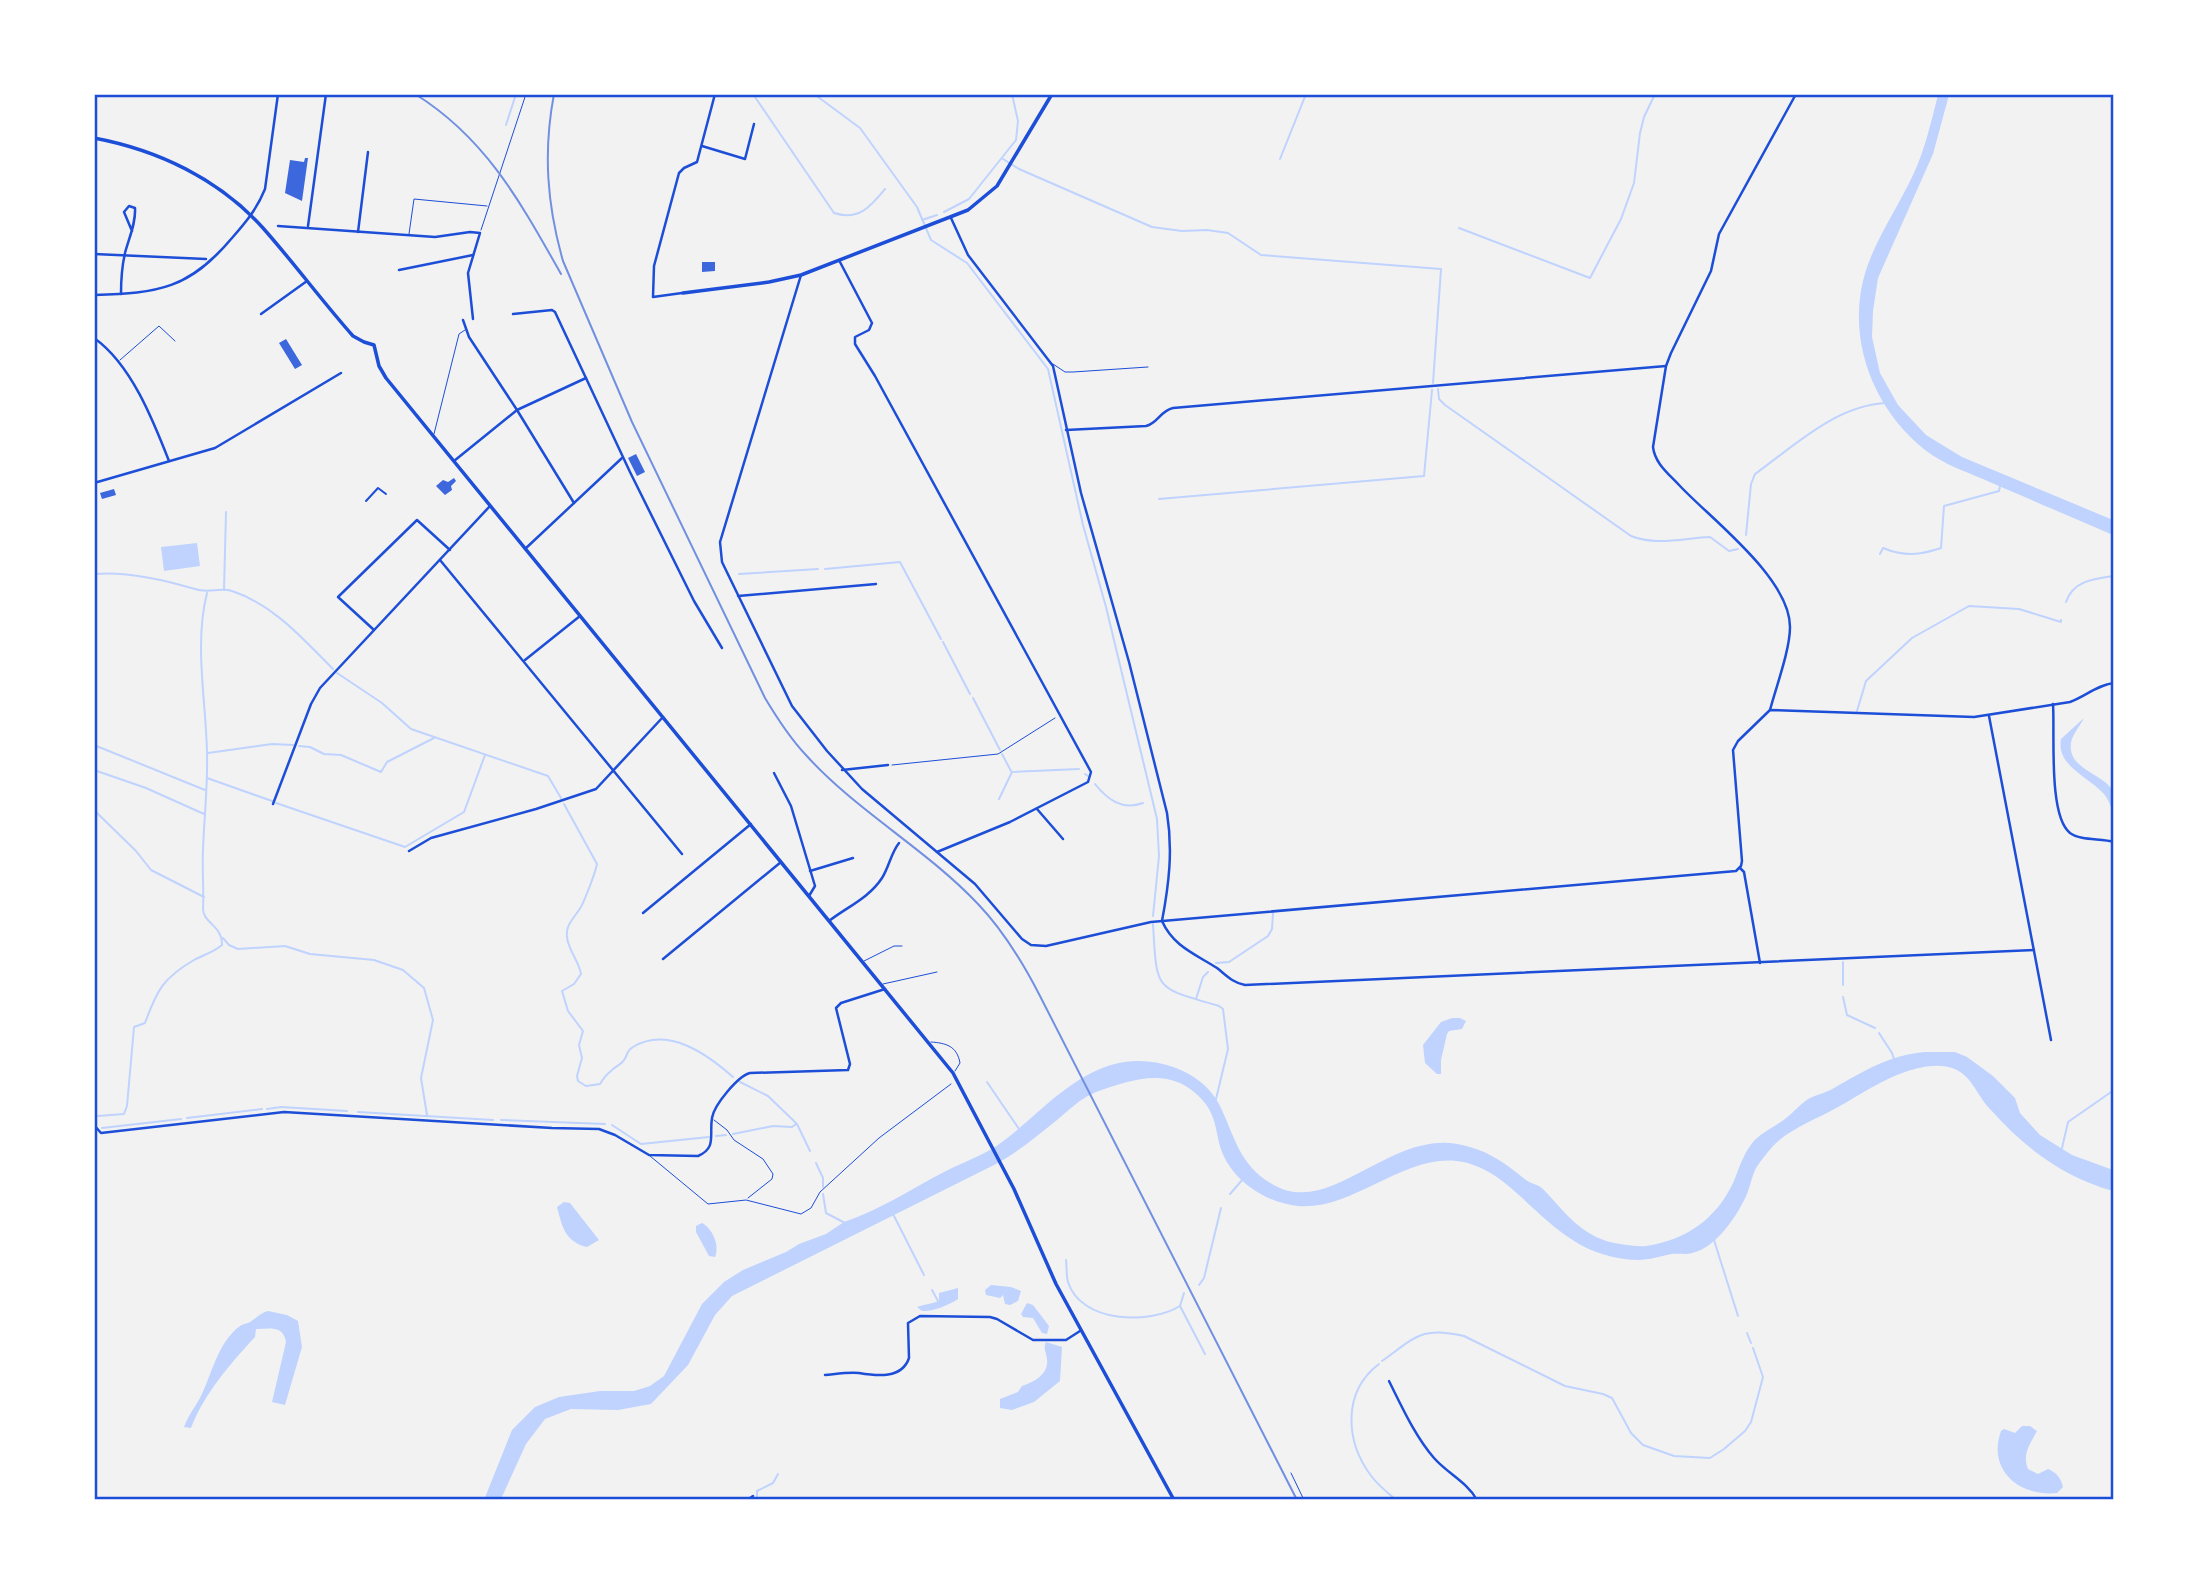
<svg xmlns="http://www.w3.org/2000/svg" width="2208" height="1594" viewBox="0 0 2208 1594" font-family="Poppins,sans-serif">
<rect width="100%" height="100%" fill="#f2f2f2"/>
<g fill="#bfd3fe">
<path d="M1938,95H1949L1933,154L1878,278L1873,311L1872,337L1880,373L1898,405L1926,435L1962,457L2113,520V535C2073,518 2032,500 1992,483C1970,473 1944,465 1925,450C1872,408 1845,336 1866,270C1877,237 1898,207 1913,175C1925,150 1931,122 1938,95Z"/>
<polygon points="197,543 200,566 164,571 161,547"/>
<path d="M2084,718C2080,726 2072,735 2071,743C2067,770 2106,774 2113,792C2115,798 2114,808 2113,814C2111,807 2109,800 2104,794C2089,777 2056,766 2061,739Z"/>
<polygon points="1452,1018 1460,1018 1466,1021 1462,1029 1449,1031 1447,1034 1441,1060 1441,1074 1437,1074 1425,1063 1423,1045 1441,1022"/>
<path d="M1925,1052H1955L1967,1057L1993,1076L2015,1098L2020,1113L2040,1135L2072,1155L2113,1170V1191C2061,1176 2025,1148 1989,1108C1977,1095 1971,1074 1952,1068C1938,1063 1919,1067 1905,1072C1881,1080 1860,1095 1838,1107C1817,1119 1789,1129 1773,1146C1767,1153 1761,1160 1756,1168C1752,1176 1750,1186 1747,1194C1738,1215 1716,1248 1692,1253C1686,1255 1679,1253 1672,1254C1661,1256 1649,1260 1638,1260C1584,1258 1557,1230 1520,1196C1508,1185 1496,1175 1481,1168C1417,1137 1361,1211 1298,1206C1267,1203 1234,1182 1222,1152C1217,1140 1217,1125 1211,1113C1207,1104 1201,1098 1194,1092C1165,1067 1128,1081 1096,1092C1081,1098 1069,1110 1057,1120C1037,1136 1018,1152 996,1164L732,1296L715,1315L688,1365L651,1404L618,1410L571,1409L545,1419L526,1444L501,1499L484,1500L512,1430L535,1407L559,1397L600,1391H634L650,1386L664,1376L702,1304L724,1282L743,1270L786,1252L799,1244L826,1234L844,1222C878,1211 913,1188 944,1172C961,1163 982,1156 998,1145C1040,1115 1079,1063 1135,1061C1167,1060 1203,1074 1219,1104C1235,1136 1238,1164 1272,1184C1330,1219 1387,1132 1457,1144C1486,1149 1504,1162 1526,1180C1531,1184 1538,1184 1543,1189C1566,1213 1583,1239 1620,1244C1629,1245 1638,1247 1646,1246C1686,1240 1716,1219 1733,1183C1739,1169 1743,1154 1753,1142C1762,1132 1774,1127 1785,1119C1793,1113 1801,1103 1810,1098C1818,1094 1826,1093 1834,1088C1864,1071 1889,1055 1925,1052Z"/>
<path d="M564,1202L570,1203L599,1240L587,1247C565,1242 562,1226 557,1207Z"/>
<path d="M702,1223C712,1228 720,1245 715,1257L709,1256L696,1232V1226Z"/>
<polygon points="991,1285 1011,1287 1021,1291 1018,1301 1010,1305 1005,1304 1003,1295 1000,1298 986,1295 985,1290"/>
<path d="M958,1288V1299C949,1305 932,1312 922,1311L917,1307C925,1304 932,1304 939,1301V1293Z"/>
<polygon points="1027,1303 1033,1305 1049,1326 1047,1334 1042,1333 1033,1318 1023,1317 1021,1314"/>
<path d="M268,1311L287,1315L298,1321L302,1347L285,1405L272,1402L286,1342C283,1325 270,1329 256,1329L255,1337C230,1364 204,1394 191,1428L184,1427C189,1414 194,1409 200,1398C212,1375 217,1343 240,1326C241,1325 248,1323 250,1322C257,1318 260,1313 268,1311Z"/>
<path d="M1046,1342L1062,1347L1060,1381L1034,1402L1012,1410L1000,1408V1399L1018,1392L1022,1386C1034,1382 1049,1374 1047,1359C1046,1351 1043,1349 1046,1342Z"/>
<path d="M2022,1426H2030L2037,1431C2030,1444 2022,1454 2028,1469L2038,1474L2048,1469C2057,1473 2061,1478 2063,1487L2057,1493C2019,1497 1987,1470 2001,1431L2004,1429L2015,1433Z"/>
</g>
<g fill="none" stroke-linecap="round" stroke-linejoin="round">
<g stroke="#bfd3fe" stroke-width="2">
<path d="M753,94L834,213C859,221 871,206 885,189"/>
<polyline points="814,94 860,128 917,207 931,240 967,263 1048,369 1083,525 1106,607 1157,819 1159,856 1153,916"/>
<polyline points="506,125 516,94"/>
<polyline points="1003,159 1019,169 1152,227 1182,231 1207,230 1228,233 1261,255 1441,269 1433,383"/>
<polyline points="1280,159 1306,94"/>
<polyline points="944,212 969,199 1016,140 1018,121 1012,94"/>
<polyline points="922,220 937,215"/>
<polyline points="1459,228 1590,278 1621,219 1634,183 1640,133 1644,117 1655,94"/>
<path d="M1438,389L1439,399L1445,405L1631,536C1656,546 1684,538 1710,537L1729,551L1738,549"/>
<polyline points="1159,499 1424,476 1432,390"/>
<path d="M1746,535L1751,484L1755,474C1794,446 1835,406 1885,403"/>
<path d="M1880,554L1883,548C1905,557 1920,555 1941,548L1944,506L1999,491L2000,486"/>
<polyline points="825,569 900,562 941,639"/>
<path d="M94,574C125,571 165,580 195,589C208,594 220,587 232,591C274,605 303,639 333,669"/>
<polyline points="739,574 818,569"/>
<polyline points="224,590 226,512"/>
<path d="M2066,602C2073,581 2093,579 2114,576"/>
<polyline points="943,642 970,694"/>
<polyline points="337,673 382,703 411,729 548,776 561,798"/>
<polyline points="973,698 1000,750"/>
<polyline points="1857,711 1866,681 1912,638 1969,606 2019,609 2061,622 2061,620"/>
<polyline points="94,745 205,790"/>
<polyline points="299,746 310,747 324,754 341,755 381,772 387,762 434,738"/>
<polyline points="208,753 272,744 293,745"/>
<polyline points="1002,754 1011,771"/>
<polyline points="94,770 146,788 204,814"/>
<polyline points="1085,774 1088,776"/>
<polyline points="207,778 272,801"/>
<path d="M1095,784C1107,799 1122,811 1143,803"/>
<polyline points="999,799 1012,772 1079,769"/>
<polyline points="276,803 405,847 464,812 485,755"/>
<path d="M564,804L597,864C595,874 585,899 581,907C575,917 565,925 567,937C568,950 579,961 581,974L574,984L562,991L568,1011L583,1031L579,1045L582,1058L577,1076L578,1081L586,1086L600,1084C603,1079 607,1074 611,1071C614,1067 621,1065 624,1060C628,1055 626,1051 633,1047C668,1026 707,1054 733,1077"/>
<polyline points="94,810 136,851 151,870 204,897"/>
<path d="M1153,924C1157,992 1154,987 1219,1006L1223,1009L1228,1049L1216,1099"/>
<polyline points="223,938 229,945 238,949 285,946 310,954 374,960 403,970 424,988 433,1020 421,1078 427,1115"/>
<polyline points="1216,963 1229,962 1268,936 1272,929 1273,913"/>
<polyline points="1843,985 1843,962"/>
<polyline points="1843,997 1847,1015 1875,1028"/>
<polyline points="1196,999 1203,977 1208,972"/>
<polyline points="1879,1033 1892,1053 1894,1059"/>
<polyline points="740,1082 768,1096 797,1124 810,1151"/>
<polyline points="987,1082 1019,1129"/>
<polyline points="267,1109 281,1107 347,1111"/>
<polyline points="358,1112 493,1120"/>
<path d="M98,1116L124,1114L127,1106L134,1027L145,1023C157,990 163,978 194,960C203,955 214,952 222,945C223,926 203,923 203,909C204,889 202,870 203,850C204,818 208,786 207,753C206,700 194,644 207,593"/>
<polyline points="187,1118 262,1109"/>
<polyline points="501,1120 605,1124"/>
<polyline points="612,1125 641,1144 709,1137"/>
<polyline points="102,1128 181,1119"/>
<polyline points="733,1134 773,1126 792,1127 796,1124"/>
<polyline points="716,1136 726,1135"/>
<polyline points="2062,1148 2068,1122 2114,1090"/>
<polyline points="816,1163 823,1178 823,1187"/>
<polyline points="823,1194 826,1213 845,1223"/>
<polyline points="1230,1194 1243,1179"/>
<polyline points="893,1214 924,1275"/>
<polyline points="1714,1240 1738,1316"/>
<path d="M1066,1260C1067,1267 1066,1275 1068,1282C1081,1323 1149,1325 1180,1306"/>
<polyline points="1199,1285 1204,1278 1221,1208"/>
<polyline points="932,1290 938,1301"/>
<polyline points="1184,1293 1180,1306 1205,1354"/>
<polyline points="1747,1333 1751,1343"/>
<path d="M1382,1361C1416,1337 1421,1326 1464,1336L1565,1386L1603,1394L1612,1398L1631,1433L1643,1445L1674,1456L1710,1458L1724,1449L1745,1431L1751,1422L1763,1377L1753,1348"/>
<path d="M1379,1364C1342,1392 1345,1442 1372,1477C1378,1485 1388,1493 1396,1500"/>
<polyline points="757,1500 757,1491 773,1483 778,1474"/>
</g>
</g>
<g fill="#3d67dc">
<polygon points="305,158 308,158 302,201 285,193 290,160 304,162"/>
<polygon points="702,262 715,262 715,271 702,272"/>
<polygon points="286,339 302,365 295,369 279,343"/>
<polygon points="636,454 645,472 637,476 628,458"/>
<polygon points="454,478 456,481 451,486 452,490 445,495 436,486 443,480 448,482"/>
<polygon points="114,489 116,495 102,499 100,493"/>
</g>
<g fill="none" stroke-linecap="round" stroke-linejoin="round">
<polyline stroke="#1d4ed8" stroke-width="1" points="892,765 998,754 1055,718"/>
<g stroke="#1d4ed8" stroke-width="1">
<polyline points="481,230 526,94"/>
<polyline points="409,234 414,199 487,206"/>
<polyline points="120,360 159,326 175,341"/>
<polyline points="1053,364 1065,372 1073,372 1148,367"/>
<polyline points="434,434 459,334 465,330"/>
<polyline points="864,961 894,946 902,946"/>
<polyline points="883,984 937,972"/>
<path d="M931,1042C946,1043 957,1046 960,1063L955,1071"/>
<polyline points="714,1120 727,1130 734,1140 763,1159 773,1174 772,1179 748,1198"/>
<polyline points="650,1156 708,1204 746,1200 801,1214 811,1208 820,1192 879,1138 951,1084"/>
<polyline points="1291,1473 1304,1500"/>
</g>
<polyline stroke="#1d4ed8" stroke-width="2" points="366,501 378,488 386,494"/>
<g stroke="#1d4ed8" stroke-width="2.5">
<polyline points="94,114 96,94"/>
<polyline points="702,146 745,159 754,124"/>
<path d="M951,218L968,255L1053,366L1081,493L1129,662L1167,813C1173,850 1169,884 1162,921"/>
<polyline points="278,226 435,237 470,232 480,233 468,273 473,319"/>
<polyline points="308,226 326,94"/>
<polyline points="358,232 368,152"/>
<polyline points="94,254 206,259"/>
<polyline points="840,262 872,323 869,330 855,337 855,344 875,376 1091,772 1088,782 1010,822 937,852"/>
<polyline points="399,270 473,255"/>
<path d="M801,275L720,542L722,562L792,706L827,751L862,789L975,884L1022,939L1031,945L1046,946L1151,922L1736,871L1741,866L1742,861L1733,750L1738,741L1770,710L1974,717L2070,702C2086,696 2097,685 2114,683"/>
<polyline points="682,293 653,297 654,266 679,173 684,168 697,162 715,94"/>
<path d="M121,294C121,281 122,266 125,253C129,238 136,223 135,208L129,206L124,212L132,231"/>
<path d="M94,295C159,293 189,289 232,238C246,222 257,209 265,189L278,94"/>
<polyline points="261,314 307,281"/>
<polyline points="513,314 552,310 555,312 630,472 694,601 722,648"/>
<polyline points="463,320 469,337 517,410 574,503"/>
<path d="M94,338C131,364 153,420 169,461"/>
<path d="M1066,430L1146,426C1158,423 1160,411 1173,408L1666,366"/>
<polyline points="454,461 517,410 586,378"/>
<polyline points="525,549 622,458"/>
<polyline points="440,560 682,854"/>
<polyline points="738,596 876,584"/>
<polyline points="374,630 338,597 417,520 450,550"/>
<polyline points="525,660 580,616"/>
<path d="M2053,704C2055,732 2048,816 2070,833C2081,841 2101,838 2114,842"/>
<path d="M1770,710C1776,687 1790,650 1790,627C1790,578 1711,519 1680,486C1669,474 1655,464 1653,447L1666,366L1671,353L1711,271L1719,234L1796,94"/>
<polyline points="1989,716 2051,1040"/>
<polyline points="842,770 888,765"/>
<polyline points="774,773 791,806 815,886 809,896"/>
<polyline points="273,804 311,704 320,688 490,506"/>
<polyline points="1037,809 1063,839"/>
<polyline points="409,851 431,838 536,809 596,789 663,717"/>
<polyline points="1740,868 1744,872 1760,963"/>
<polyline points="810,871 853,858"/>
<polyline points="643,913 751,824"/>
<path d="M829,921C847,907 869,898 882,878C889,867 891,853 899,843"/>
<path d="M1162,921C1173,946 1195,954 1217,968C1226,975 1233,983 1245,985L2034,950"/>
<polyline points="663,959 781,862"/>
<path d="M94,1125L101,1133L284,1112L552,1128L599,1129L615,1135L649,1155L698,1156C717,1148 709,1135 712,1118C714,1105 738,1076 750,1073L848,1070L850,1064L836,1008L841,1003L885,989"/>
<path d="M825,1375C836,1374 848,1372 859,1373C877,1376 902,1379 909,1358L908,1323L920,1316L990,1317L997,1319L1033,1340H1066L1080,1331"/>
<path d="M1389,1381C1402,1407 1415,1436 1434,1458C1447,1473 1467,1482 1477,1500"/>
<polyline points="747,1500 753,1496"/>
</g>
<polyline stroke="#1d4ed8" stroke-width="2.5" points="94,483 215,448 341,373"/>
<polyline stroke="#1d4ed8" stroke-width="3.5" points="683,293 769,282 801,275 968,210 997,186 1052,94"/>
<path stroke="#1d4ed8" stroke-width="3.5" d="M94,138C158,150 219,179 263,228C294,263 322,301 353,336L364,342L374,345L379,366L386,378L953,1073L1014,1189L1056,1284L1174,1500"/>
<g stroke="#7290e2" stroke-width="2">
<path d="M415,94C486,138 521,203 561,274"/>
<path d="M554,94C543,152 547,205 563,261L632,422L765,698C777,718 789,737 805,754C856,811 925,848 978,904C1004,931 1023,963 1040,996L1297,1500"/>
</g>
</g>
<rect width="2208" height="1594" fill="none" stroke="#ffffff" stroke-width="192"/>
<rect x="96" y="96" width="2016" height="1402" fill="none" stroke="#1d4ed8" stroke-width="2.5"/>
</svg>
